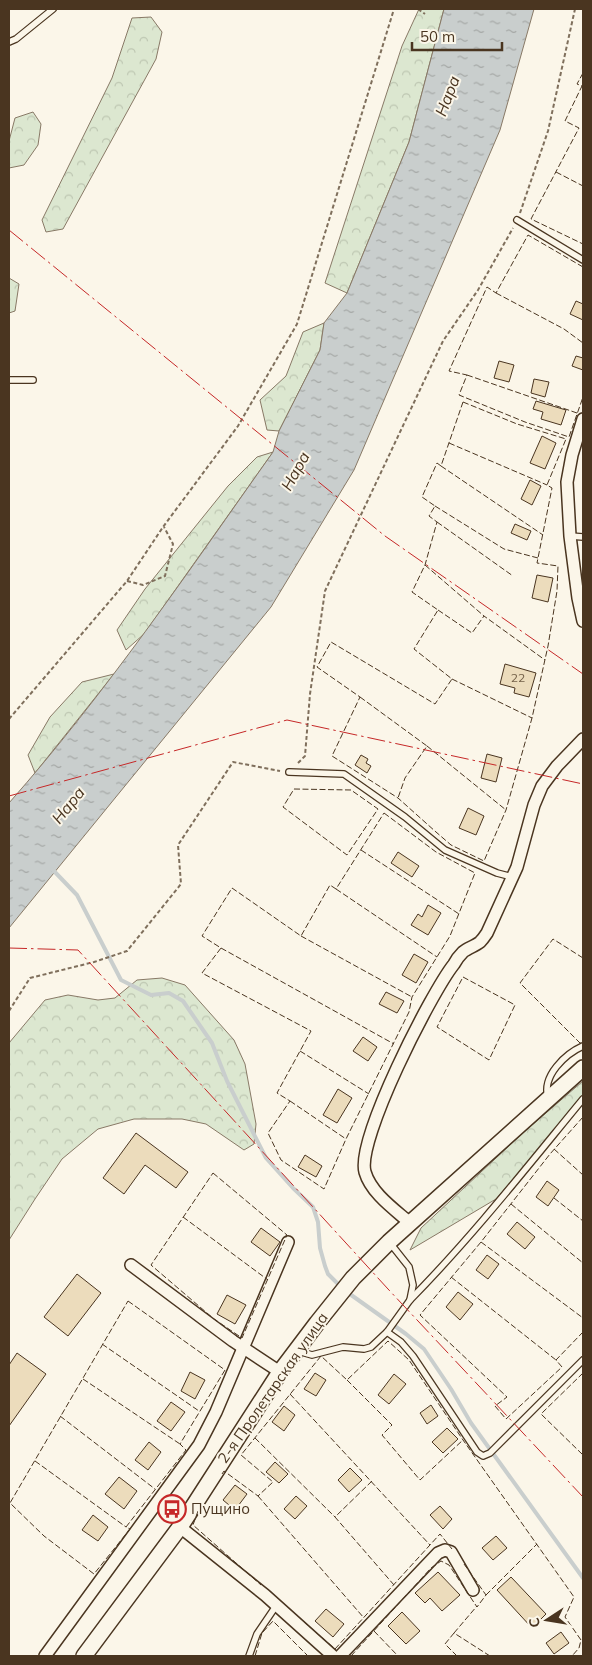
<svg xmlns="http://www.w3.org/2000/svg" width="592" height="1665" viewBox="0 0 592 1665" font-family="Mulish,sans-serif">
<defs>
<pattern id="forest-crowns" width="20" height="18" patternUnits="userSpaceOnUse" patternTransform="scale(1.25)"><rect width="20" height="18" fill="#dce7d0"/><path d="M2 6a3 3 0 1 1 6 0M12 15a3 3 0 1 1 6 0" fill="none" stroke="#bec7b2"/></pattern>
<pattern id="water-ripples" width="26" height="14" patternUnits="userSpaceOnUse" patternTransform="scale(1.25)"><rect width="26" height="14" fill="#c9cecd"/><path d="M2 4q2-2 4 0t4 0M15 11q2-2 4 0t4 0" fill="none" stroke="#a5a8a6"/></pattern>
</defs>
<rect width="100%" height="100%" fill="#fbf6e9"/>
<g fill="url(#forest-crowns)" stroke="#887966">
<polygon points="419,9 444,9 409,142 347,293 325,283 402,46"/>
<polygon points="151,17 162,32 156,59 63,229 46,232 42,220 112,78 132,18"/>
<polygon points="33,112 41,124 38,145 24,165 9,168 9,141 15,118"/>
<polygon points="9,278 19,284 15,311 9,313"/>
<polygon points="324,323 320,350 279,431 267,430 260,400 286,376 303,332"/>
<polygon points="273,452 144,634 126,650 117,630 145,589 228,486 257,457"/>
<polygon points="114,674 35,773 28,755 50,717 82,682"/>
<polygon points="162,978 185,985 234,1040 245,1064 256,1124 254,1144 244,1150 206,1124 182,1119 134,1119 98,1129 62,1159 35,1199 9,1240 9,1043 45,1000 68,995 98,1000 115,998 137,980"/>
<polygon points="583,1081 583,1098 577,1106 496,1199 410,1250 421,1228 525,1131"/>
</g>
<path fill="url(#water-ripples)" stroke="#887966" d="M444,9H534L500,130L354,470L271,607L9,928V803C106,693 188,572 273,452L279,431L320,350L324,323L347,293L409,142Z"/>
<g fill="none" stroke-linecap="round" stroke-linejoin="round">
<g stroke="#c9cecd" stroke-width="4">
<polyline points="52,869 77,895 121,980 151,995 169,993 183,1001 212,1043 227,1081 266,1158 293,1188 313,1207 318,1222 320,1248 325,1266 328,1274 341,1287"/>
<polyline points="347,1292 406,1334 424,1349 451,1389 471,1423 583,1578"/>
</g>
</g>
<g fill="#ecdcbc" stroke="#4a3520">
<polygon points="576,301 583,304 583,320 570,314"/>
<polygon points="576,356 583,358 583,370 572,366"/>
<polygon points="499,361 514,365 509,382 494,378"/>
<polygon points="534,379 549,382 545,397 531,393"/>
<polygon points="536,401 566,410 561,425 541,419 543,412 533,409"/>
<polygon points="542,436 556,443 545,469 530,463"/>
<polygon points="530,480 541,486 532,505 521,499"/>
<polygon points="515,524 531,531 527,540 511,533"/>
<polygon points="537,575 553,578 548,602 532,598"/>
<polygon points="505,664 536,673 529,697 514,693 515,688 500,684"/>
<polygon points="487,754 502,758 496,782 481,778"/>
<polygon points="361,755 368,759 366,763 371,766 367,773 355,765"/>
<polygon points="468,808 484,816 476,835 459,828"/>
<polygon points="398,852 419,866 412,877 391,863"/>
<polygon points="428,905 441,913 428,935 411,925 418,914 422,917"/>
<polygon points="414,954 428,962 416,983 402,975"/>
<polygon points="386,992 404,1001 397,1013 379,1004"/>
<polygon points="363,1037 377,1047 368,1061 353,1051"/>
<polygon points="338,1089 352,1098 337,1123 323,1115"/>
<polygon points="136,1133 188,1172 176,1188 145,1165 124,1194 103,1178"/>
<polygon points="305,1155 322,1166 316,1177 298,1167"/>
<polygon points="547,1181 559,1190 548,1206 536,1197"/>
<polygon points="517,1222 535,1237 525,1249 507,1234"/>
<polygon points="261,1228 280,1242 270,1256 251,1242"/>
<polygon points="487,1255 499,1264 488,1279 476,1270"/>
<polygon points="77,1274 101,1293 68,1336 44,1317"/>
<polygon points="458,1292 473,1304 460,1320 446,1307"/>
<polygon points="227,1295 246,1305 235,1324 217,1314"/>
<polygon points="17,1353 46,1374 9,1426 9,1365"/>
<polygon points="190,1372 205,1380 195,1399 181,1391"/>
<polygon points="315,1373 326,1380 316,1396 304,1389"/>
<polygon points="394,1374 406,1384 389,1404 378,1395"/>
<polygon points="171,1402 185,1412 171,1431 157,1421"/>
<polygon points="431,1405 438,1416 427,1424 420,1413"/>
<polygon points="284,1406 295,1415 284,1431 272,1422"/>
<polygon points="447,1428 458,1439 443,1453 432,1442"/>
<polygon points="149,1442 161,1452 148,1470 135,1460"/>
<polygon points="275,1462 288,1474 279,1483 266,1472"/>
<polygon points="350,1468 362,1480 349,1492 338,1480"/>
<polygon points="119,1477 137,1491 124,1509 105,1494"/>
<polygon points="235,1485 247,1494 235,1510 223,1500"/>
<polygon points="296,1496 307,1506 295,1519 284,1509"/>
<polygon points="440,1506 452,1519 443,1529 430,1515"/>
<polygon points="93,1515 108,1527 98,1541 82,1530"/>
<polygon points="496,1536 507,1548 493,1560 482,1548"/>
<polygon points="438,1572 460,1595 442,1611 430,1598 425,1603 415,1593"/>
<polygon points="511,1577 546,1614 532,1628 497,1590"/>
<polygon points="326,1609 344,1624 333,1637 315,1621"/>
<polygon points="402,1612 420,1631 406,1644 388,1626"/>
<polygon points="561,1632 569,1643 554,1654 546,1643"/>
</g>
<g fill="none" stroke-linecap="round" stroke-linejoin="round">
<defs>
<g id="service">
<polyline points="9,42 16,39 53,9"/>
<polyline points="517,220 583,260"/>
<polyline points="9,380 33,380"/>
<polyline points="570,536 583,537"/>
<polyline points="289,772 344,774 405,817 445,850 497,873 512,877"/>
<path d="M548,1097C542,1076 565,1054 583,1046"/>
<path d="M410,1300C472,1237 527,1167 583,1099"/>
<polyline points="387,1332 401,1342 413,1356 477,1452 483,1456 490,1453 583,1360"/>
<polyline points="298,1351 312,1355 343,1347 364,1349 371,1347 387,1332 410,1300 413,1285 409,1267 390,1243"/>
<polyline points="249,1656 257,1634 276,1606"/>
</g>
<g id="minor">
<polyline points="583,419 572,455 567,482 570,536 578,598 583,621"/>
<path d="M410,1223C394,1209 371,1193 365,1172C356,1140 431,993 454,964C456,960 460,955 463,952C468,948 475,946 480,942C482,940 485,936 487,933L517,867L534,805L542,786L557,766L583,739"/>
<polyline points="131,1265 233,1341 280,1372"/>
<polyline points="180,1527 265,1595 333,1656"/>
<polyline points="45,1656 199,1445 216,1412 288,1242"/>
<polyline points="340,1656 438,1553 445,1550 451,1552 473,1590"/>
</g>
<polyline id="secondary" points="84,1656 180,1527 280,1372 317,1323 353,1278 389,1242 583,1068"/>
</defs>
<use href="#service" stroke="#4a3520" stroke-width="8"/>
<use href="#minor" stroke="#4a3520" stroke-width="14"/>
<use href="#secondary" stroke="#4a3520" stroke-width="18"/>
<g stroke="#7f6f5c" stroke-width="2" stroke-dasharray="4 2.5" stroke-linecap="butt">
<polyline points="418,9 425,14"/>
<polyline points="520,213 548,131 575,9"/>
<polyline points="127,581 143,585 165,576 173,544 164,527"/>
<polyline points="9,719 127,581 163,527 238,426 297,324 394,9"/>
<polyline points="298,763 305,756 310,694 325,591 443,341 478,290 513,228"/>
<polyline points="9,1011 30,978 94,962 127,951 181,884 178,845 233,762 280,771"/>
</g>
<use href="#service" stroke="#fbf6e9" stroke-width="5.5"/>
<use href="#minor" stroke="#fbf6e9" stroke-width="11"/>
<use href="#secondary" stroke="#fbf6e9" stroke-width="15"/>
<g stroke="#4a3520" stroke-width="1" stroke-dasharray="6 2.5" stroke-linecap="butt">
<polyline points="583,73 577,84 582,86 565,121 579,128 531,219 583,244"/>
<polyline points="556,172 583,186"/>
<polyline points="583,267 528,235 496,293 487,287 449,371 467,375 459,395 525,422 569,437 583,397"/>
<polyline points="496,293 564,329 583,343"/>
<polyline points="467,375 577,413"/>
<polygon points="463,402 517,424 566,439 547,485 552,488 537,563 558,566 557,591 548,646 532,718 506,810 484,861 451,845 436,832 398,798 332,756 360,697 317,667 331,642 435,704 452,679 414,649 438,610 412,592 425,565 437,522 429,516 435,506 422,497 437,463 441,466"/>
<polyline points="449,443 547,485"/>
<polyline points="441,466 543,535"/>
<polyline points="435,506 504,549 538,558"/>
<polyline points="437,522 513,576"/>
<polyline points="425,565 484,616"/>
<polyline points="438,610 472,633 484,616 545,660"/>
<polyline points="452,679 532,718"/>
<polyline points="360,697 427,746 405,778 398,798"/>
<polyline points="427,746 506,810"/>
<polygon points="294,789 351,790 378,809 347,855 283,807"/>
<polygon points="384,813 436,852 475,873 450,936 412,997 409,1012 346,1139 324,1189 281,1160 268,1133 290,1101 277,1093 311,1031 202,973 221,948 202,936 232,888 301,936 330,885 336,889"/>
<polyline points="361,850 459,914"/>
<polyline points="336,889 437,957"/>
<polyline points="301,936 412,997"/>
<polyline points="221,948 394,1044"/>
<polyline points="583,958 553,939 520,983 580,1043 583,1040"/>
<polygon points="463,977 515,1005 489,1060 437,1027"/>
<polyline points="300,1051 369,1094"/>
<polyline points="290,1101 346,1139"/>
<polyline points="583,1117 550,1154 481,1242 420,1315 507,1397 495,1406 506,1419 562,1367 556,1360 583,1332"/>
<polyline points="554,1149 583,1175"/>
<polygon points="213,1173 287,1235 242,1338 214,1319 151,1265"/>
<polyline points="554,1198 583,1221"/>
<polyline points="511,1204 583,1263"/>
<polyline points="183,1217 268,1280"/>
<polyline points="481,1242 583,1318"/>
<polyline points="451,1277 556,1360"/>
<polygon points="128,1301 225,1370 180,1444 186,1450 126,1527 130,1529 94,1574 44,1536 10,1503"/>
<polyline points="102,1344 199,1411"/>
<polyline points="583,1373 541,1414 583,1455"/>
<polyline points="83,1379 180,1444"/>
<polyline points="347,1380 392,1425 382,1435 420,1480 463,1440"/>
<polyline points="290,1394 430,1545"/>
<polyline points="60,1416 155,1489"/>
<polyline points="255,1438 335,1517"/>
<polyline points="35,1461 126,1527"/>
<polyline points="222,1474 224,1471 258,1496 273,1482 241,1455 321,1356 347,1380 388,1341 409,1360 463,1440 574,1597 565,1617 581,1640 579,1648 572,1656"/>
<polyline points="372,1481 335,1517 394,1585"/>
<polyline points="258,1496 364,1618"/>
<polyline points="198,1511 193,1525 261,1585"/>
<polyline points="486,1595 537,1544"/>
<polyline points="303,1621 335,1649 440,1534 452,1549"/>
<polyline points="374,1631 398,1656"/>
<polyline points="454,1633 477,1606"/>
<polyline points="255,1656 262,1633 273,1621 308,1656"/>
<polyline points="351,1656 431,1568 441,1561 449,1565 477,1607 486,1595 464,1564"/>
<polyline points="457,1656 445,1644 454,1633 490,1656"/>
</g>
<g stroke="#c62828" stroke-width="1" stroke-dasharray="18 4 2.5 4" stroke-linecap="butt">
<polyline points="9,230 385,536 583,674"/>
<polyline points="9,796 287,720 583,784"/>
<polyline points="9,948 78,950 388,1289 583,1497"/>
</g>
</g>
<defs>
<symbol id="bus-ring" viewBox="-11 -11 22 22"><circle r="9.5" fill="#fbf6e9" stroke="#c62828" stroke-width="1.5"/><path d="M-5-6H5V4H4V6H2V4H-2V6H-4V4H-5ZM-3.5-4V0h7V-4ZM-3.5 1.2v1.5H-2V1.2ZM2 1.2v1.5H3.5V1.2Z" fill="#c62828"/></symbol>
</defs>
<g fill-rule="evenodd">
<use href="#bus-ring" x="156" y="1493" width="32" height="32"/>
</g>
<g text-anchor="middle" stroke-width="4" stroke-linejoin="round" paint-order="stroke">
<g font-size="12" fill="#725f47">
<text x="518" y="682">22</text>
</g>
<g font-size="15" fill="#4a3520" stroke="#fbf6e9">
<text transform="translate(273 1388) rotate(-55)" y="5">2-я Пролетарская улица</text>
</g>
<g font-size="15" fill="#4a3520" stroke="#fbf6e9" text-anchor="start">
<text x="191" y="1514">Пущино</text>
</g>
<g font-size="16" font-style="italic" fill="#4a3520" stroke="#fbf6e9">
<text transform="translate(447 96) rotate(-69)" y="6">Нара</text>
<text transform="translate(295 471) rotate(-61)" y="6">Нара</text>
<text transform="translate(68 805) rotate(-51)" y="6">Нара</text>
</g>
</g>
<rect width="592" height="1665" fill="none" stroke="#4a3520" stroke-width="20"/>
<g transform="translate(547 1620) rotate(258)" stroke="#fbf6e9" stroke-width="4" paint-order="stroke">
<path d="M0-4L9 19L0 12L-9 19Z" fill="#4a3520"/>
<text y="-8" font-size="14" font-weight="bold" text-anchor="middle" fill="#4a3520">С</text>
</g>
<path d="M412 42v8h90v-8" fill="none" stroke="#4a3520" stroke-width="2.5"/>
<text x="420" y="42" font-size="15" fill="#4a3520" stroke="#fbf6e9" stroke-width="4" paint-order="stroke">50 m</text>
</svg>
